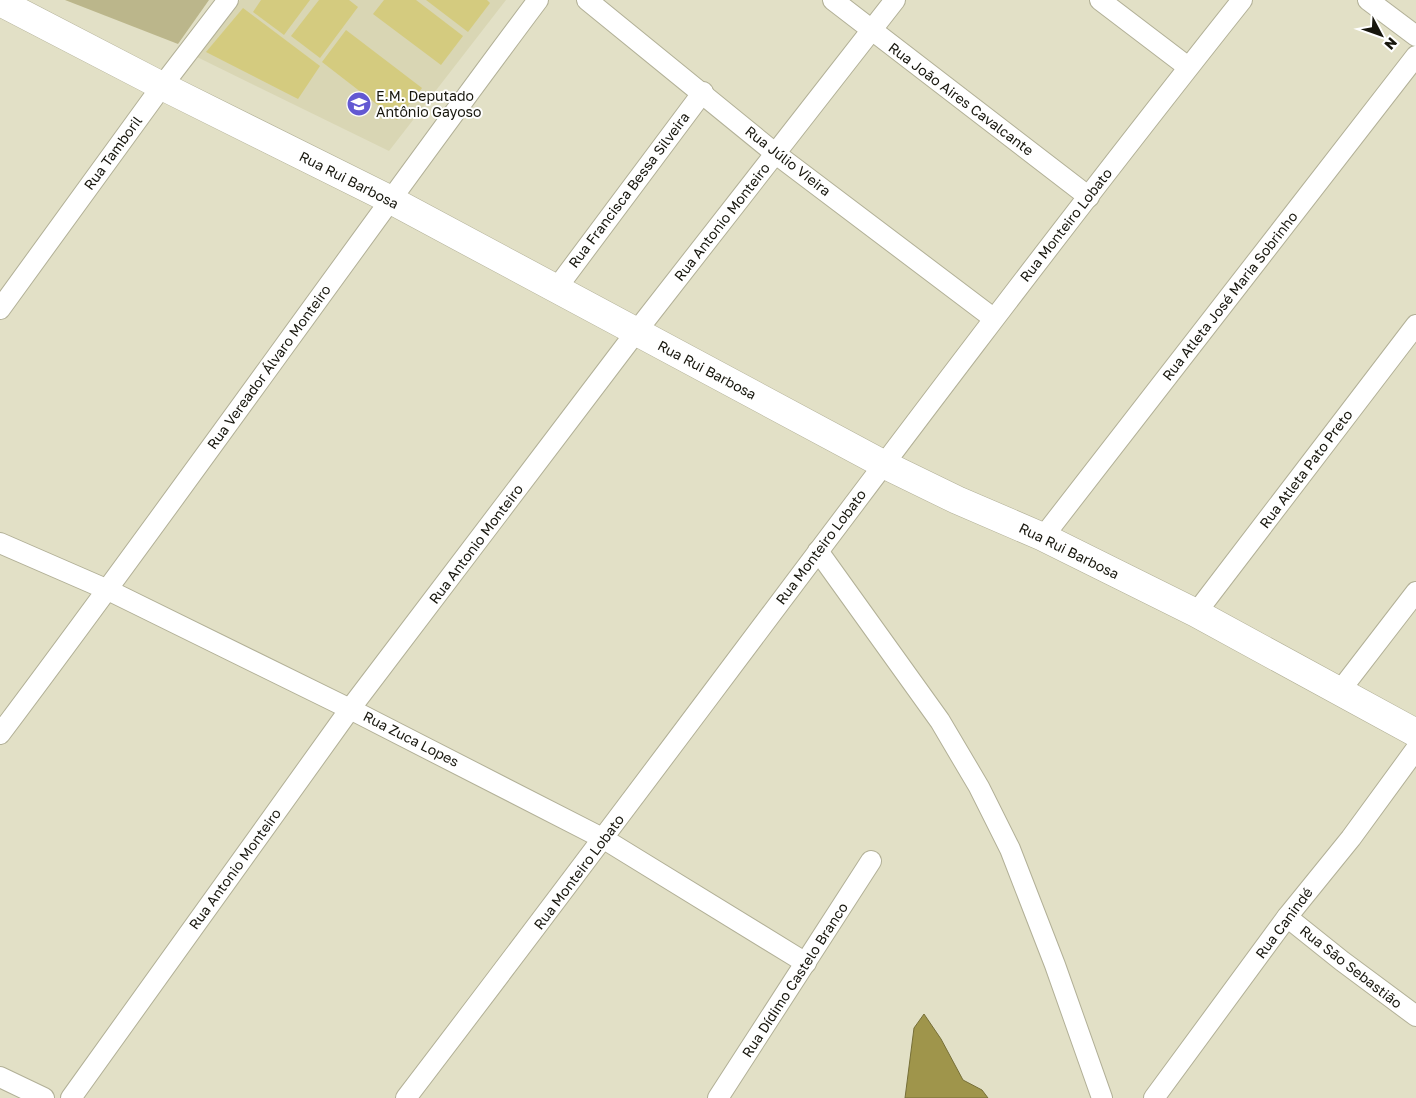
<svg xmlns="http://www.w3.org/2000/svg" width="1416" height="1098" viewBox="0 0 1416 1098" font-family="'Golos Text',sans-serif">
<rect width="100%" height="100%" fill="#e2e0c6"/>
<polygon fill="#d9d6b4" points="240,0 506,0 389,151 197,57"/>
<polygon fill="#bbb68b" points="65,0 209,0 178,44"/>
<polygon fill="#9f954b" stroke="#766f38" points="924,1014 941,1039 963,1080 982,1090 988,1098 905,1098 914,1028"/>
<g fill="#d4cb7f">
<polygon points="261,0 310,0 284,35 253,12"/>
<polygon points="319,0 349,0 358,7 320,58 291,36"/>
<polygon points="384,0 416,0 463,36 441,65 373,14"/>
<polygon points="426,0 487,0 490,3 468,32"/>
<polygon points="243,8 320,66 298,99 206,52"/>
<polygon points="346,30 422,88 397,120 322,62"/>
</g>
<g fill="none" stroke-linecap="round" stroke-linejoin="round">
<defs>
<g id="street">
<polyline points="587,0 776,154 993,318"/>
<polyline points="833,0 1089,197"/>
<polyline points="1100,0 1188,67"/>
<polyline points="1368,0 1416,36"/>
<polyline points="556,289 703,92"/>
<polyline points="0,309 162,86 228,0"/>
<polyline points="1043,537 1416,56"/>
<polyline points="0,543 108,590 350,709 604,839 806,963"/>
<polyline points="818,551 940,721 979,787 1010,849 1055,965 1102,1098"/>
<polyline points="1196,613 1416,325"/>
<polyline points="1339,692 1416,592"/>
<path d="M0,734C182,492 356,243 538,0"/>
<polyline points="1287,917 1342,961 1416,1016"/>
<polyline points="0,1077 44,1098"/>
<polyline points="71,1098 350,709 636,332 895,0"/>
<path d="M406,1098C686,732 956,360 1242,0"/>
<polyline points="718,1098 871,861"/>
<polyline points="1154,1098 1287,917 1351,838 1416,749"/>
</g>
<polyline id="secondary" points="0,2 162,86 389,199 883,464 957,500 1043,537 1196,613 1416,733"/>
</defs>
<use href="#street" stroke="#b2b097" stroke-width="22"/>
<use href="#secondary" stroke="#b2b097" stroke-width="29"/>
<use href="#street" stroke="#fff" stroke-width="20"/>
<use href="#secondary" stroke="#fff" stroke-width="28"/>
</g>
<defs>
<symbol id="school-disc" viewBox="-11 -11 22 22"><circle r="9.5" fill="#6359d2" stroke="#fff"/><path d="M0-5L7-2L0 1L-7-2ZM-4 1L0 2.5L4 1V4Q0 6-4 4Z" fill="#fff"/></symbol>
</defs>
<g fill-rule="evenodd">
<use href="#school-disc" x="345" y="90" width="28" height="28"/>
</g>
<g text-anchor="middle" stroke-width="4" stroke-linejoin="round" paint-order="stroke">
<g font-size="14" fill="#17160d" stroke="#fff" text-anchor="start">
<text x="376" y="101">E.M. Deputado<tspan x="376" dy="16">Antônio Gayoso</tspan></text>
</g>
<g font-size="14" fill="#17160d" stroke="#fff">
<text transform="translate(961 99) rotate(37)" y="5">Rua João Aires Cavalcante</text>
<text transform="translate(113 153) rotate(-54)" y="5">Rua Tamboril</text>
<text transform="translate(788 161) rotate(38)" y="5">Rua Júlio Vieira</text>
<text transform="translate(349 180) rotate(27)" y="5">Rua Rui Barbosa</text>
<text transform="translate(629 190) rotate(-53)" y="5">Rua Francisca Bessa Silveira</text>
<text transform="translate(722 222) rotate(-52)" y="5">Rua Antonio Monteiro</text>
<text transform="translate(1066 225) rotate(-52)" y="5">Rua Monteiro Lobato</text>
<text transform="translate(1230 296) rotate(-52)" y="5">Rua Atleta José Maria Sobrinho</text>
<text transform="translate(269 367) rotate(-54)" y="5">Rua Vereador Álvaro Monteiro</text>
<text transform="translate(707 370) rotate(28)" y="5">Rua Rui Barbosa</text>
<text transform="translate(1306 469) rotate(-53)" y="5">Rua Atleta Pato Preto</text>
<text transform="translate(476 544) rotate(-53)" y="5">Rua Antonio Monteiro</text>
<text transform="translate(821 547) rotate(-53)" y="5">Rua Monteiro Lobato</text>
<text transform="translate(1069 551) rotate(26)" y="5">Rua Rui Barbosa</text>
<text transform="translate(411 739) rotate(27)" y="5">Rua Zuca Lopes</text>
<text transform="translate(235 869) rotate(-54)" y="5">Rua Antonio Monteiro</text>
<text transform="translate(579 872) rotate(-53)" y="5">Rua Monteiro Lobato</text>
<text transform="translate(1284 923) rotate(-53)" y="5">Rua Canindé</text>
<text transform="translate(1351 967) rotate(38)" y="5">Rua São Sebastião</text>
<text transform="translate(795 980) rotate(-57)" y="5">Rua Dídimo Castelo Branco</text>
</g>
</g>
<g transform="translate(1381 35) rotate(131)" stroke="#ffffff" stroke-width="4" paint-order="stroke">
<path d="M0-4L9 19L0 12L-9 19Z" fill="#17160d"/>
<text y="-8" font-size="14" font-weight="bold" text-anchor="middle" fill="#17160d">N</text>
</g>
</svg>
